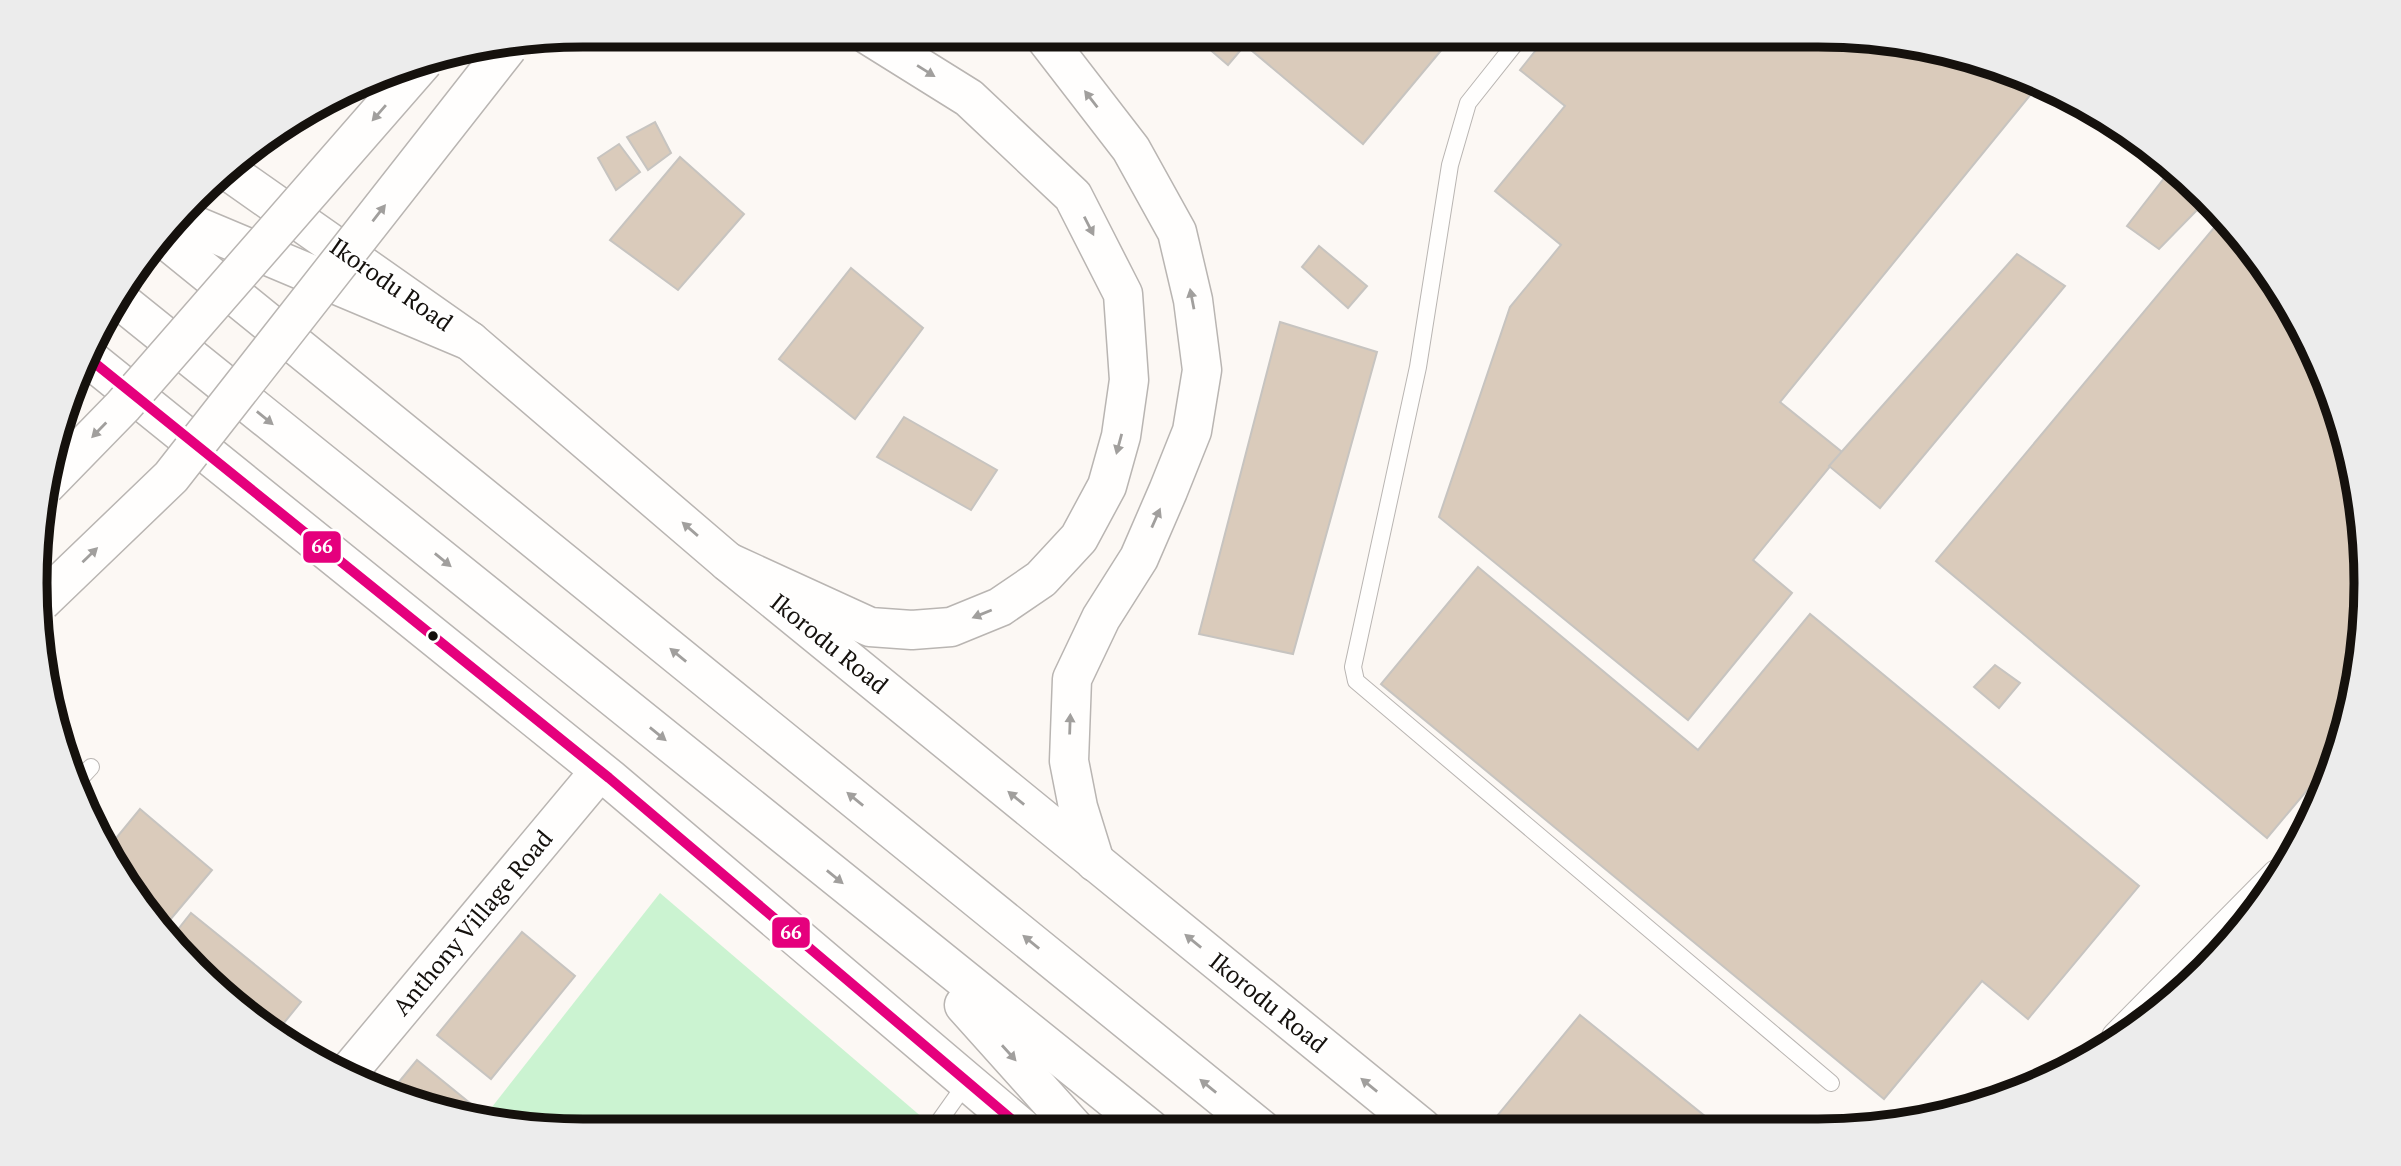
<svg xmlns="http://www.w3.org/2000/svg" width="2401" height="1166" viewBox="0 0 2401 1166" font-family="'PT Serif',serif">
<rect width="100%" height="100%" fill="#fcf8f4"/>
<polygon fill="#cbf3d1" points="660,893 937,1130 583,1131 481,1121"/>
<g fill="#dacbbb" stroke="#c7c4c0" stroke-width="2">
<polygon points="1193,35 1454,35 1363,144 1245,45 1228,65"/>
<polygon points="1548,35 1818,35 1925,46 2028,77 2040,83 1780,402 1842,452 1753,560 1792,593 1688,720 1439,517 1510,307 1561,245 1495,191 1565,106 1520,70"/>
<polygon points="334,103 321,117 316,113"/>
<polygon points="655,122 671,153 648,170 627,137"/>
<polygon points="619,144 640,172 616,190 598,158"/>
<polygon points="680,157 744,214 678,290 610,240"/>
<polygon points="2172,168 2206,196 2214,206 2205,216 2197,210 2159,249 2127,226"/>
<polygon points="2223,217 2274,279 2324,374 2356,476 2366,583 2355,690 2335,757 2267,838 1936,561"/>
<polygon points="1319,246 1367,286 1348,308 1302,267"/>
<polygon points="2017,254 2065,286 1880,508 1829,466"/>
<polygon points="851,268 923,328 855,419 779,359"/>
<polygon points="1280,322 1377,352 1293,654 1199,634"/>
<polygon points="904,417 997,470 971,510 877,457"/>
<polygon points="1478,567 1698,750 1810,614 2139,886 2028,1019 1982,981 1884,1099 1381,684"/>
<polygon points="1995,665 2020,683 1999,708 1974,687"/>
<polygon points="140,809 212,870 164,927 108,848"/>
<polygon points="191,913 301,1002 274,1035 196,971 172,937"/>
<polygon points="522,932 575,976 491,1079 437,1035"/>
<polygon points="1580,1015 1706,1117 1698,1127 1512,1128 1497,1116"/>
<polygon points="417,1060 471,1104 461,1116 389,1094"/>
</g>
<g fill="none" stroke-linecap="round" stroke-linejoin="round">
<defs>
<g id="lane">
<polyline points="1522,35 1468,103 1450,165 1418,367 1353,667 1356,681 1831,1083"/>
<polyline points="78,781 91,767"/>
<polyline points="933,1130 967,1082"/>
</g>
<polyline id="street" points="2117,1037 2277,875"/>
<polyline id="secondary" points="1043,35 1131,149 1177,232 1193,300 1202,370 1192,431 1168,491 1139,558 1101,618 1072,679 1069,761 1078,807 1095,862"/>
<g id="primary">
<polyline points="228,171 470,341 728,562 1422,1128"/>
<polyline points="86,356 609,778 1023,1129"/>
<polyline points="346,1075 599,772"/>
</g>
<g id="highway">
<polyline points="182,220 470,341"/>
<polyline points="165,239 1261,1129"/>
<polyline points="117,298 1150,1129"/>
<polyline points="728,562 870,627 912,630 951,627 1000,607 1041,579 1079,538 1107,486 1121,436 1129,380 1123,294 1073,196 969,98 868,35"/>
<polyline points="964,1005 1075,1129"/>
</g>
</defs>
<use href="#lane" stroke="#b9b5b2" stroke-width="18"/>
<use href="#street" stroke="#b9b5b2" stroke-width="32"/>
<use href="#secondary" stroke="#b9b5b2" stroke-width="41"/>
<use href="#primary" stroke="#b9b5b2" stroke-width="41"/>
<use href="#highway" stroke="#b9b5b2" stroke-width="41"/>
<use href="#lane" stroke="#fffefd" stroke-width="16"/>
<use href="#street" stroke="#fffefd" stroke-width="30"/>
<use href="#secondary" stroke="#fffefd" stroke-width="38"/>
<use href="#primary" stroke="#fffefd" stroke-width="38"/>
<use href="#highway" stroke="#fffefd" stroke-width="38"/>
<defs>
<g id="highway-bridge">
<polyline points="45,486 123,406 424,61"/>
<polyline points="41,602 171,477 508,47"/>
</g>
</defs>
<use href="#highway-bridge" stroke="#b9b5b2" stroke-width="41" stroke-linecap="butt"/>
<use href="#highway-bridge" stroke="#fffefd" stroke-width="38"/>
<defs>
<polyline id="bus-1" points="86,356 609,778 1023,1129"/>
</defs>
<use href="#bus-1" stroke="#fff" stroke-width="16"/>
<use href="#bus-1" stroke="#e5007d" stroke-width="10"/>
</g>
<defs><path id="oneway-solid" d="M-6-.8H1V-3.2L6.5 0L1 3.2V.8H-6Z" transform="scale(1.75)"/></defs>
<g fill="#a19f9d">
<use href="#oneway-solid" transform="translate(926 71) rotate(32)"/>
<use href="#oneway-solid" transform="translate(1091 99) rotate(-128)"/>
<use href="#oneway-solid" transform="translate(379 113) rotate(131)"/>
<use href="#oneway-solid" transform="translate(379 213) rotate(-52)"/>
<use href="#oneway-solid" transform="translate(1089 226) rotate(63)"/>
<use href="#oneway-solid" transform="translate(1192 299) rotate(-101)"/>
<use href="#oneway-solid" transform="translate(265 418) rotate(39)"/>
<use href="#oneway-solid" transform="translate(99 430) rotate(134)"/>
<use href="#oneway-solid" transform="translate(1119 444) rotate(105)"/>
<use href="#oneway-solid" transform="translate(1156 518) rotate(-66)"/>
<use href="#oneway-solid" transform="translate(690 529) rotate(-139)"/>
<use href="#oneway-solid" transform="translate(90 555) rotate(-44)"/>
<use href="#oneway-solid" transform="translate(443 560) rotate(39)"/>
<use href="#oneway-solid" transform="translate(982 614) rotate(158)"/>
<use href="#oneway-solid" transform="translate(678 655) rotate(-141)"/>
<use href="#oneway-solid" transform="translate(1070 724) rotate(-88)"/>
<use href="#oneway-solid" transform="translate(658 734) rotate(39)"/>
<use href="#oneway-solid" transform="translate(1016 798) rotate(-141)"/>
<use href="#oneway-solid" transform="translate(855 799) rotate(-141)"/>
<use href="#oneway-solid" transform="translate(835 877) rotate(39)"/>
<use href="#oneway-solid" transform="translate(1193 941) rotate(-141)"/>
<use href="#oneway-solid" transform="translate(1031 942) rotate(-141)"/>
<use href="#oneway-solid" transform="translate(1009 1053) rotate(48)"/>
<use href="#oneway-solid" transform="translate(1369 1085) rotate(-141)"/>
<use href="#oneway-solid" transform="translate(1208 1086) rotate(-141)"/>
</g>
<circle fill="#15110d" stroke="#fff" stroke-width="2.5" cx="433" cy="636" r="6"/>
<g text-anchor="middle" stroke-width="5" stroke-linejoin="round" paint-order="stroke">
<g font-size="24" fill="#15110d" stroke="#fff">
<text transform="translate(391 285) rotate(35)" y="8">Ikorodu Road</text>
<text transform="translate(829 644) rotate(39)" y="8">Ikorodu Road</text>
<text transform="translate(473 923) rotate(-50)" y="8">Anthony Village Road</text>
<text transform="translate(1268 1003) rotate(39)" y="8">Ikorodu Road</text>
</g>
</g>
<path d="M0 0H2401V1166H0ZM583 47H1818A536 536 0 0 1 2354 583V583A536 536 0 0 1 1818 1119H583A536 536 0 0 1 47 583V583A536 536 0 0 1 583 47Z" fill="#ececec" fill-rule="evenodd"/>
<path fill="none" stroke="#15110d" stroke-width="9" d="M583 47H1818A536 536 0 0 1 2354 583V583A536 536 0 0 1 1818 1119H583A536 536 0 0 1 47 583V583A536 536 0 0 1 583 47Z"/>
<g stroke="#fff" stroke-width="2.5">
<rect x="302" y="530" width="40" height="34" rx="7" fill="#e5007d"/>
<rect x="771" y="916" width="40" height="33" rx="7" fill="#e5007d"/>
</g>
<g font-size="19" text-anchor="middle" font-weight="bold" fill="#fff">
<text x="322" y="553">66</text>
<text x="791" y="939">66</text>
</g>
</svg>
